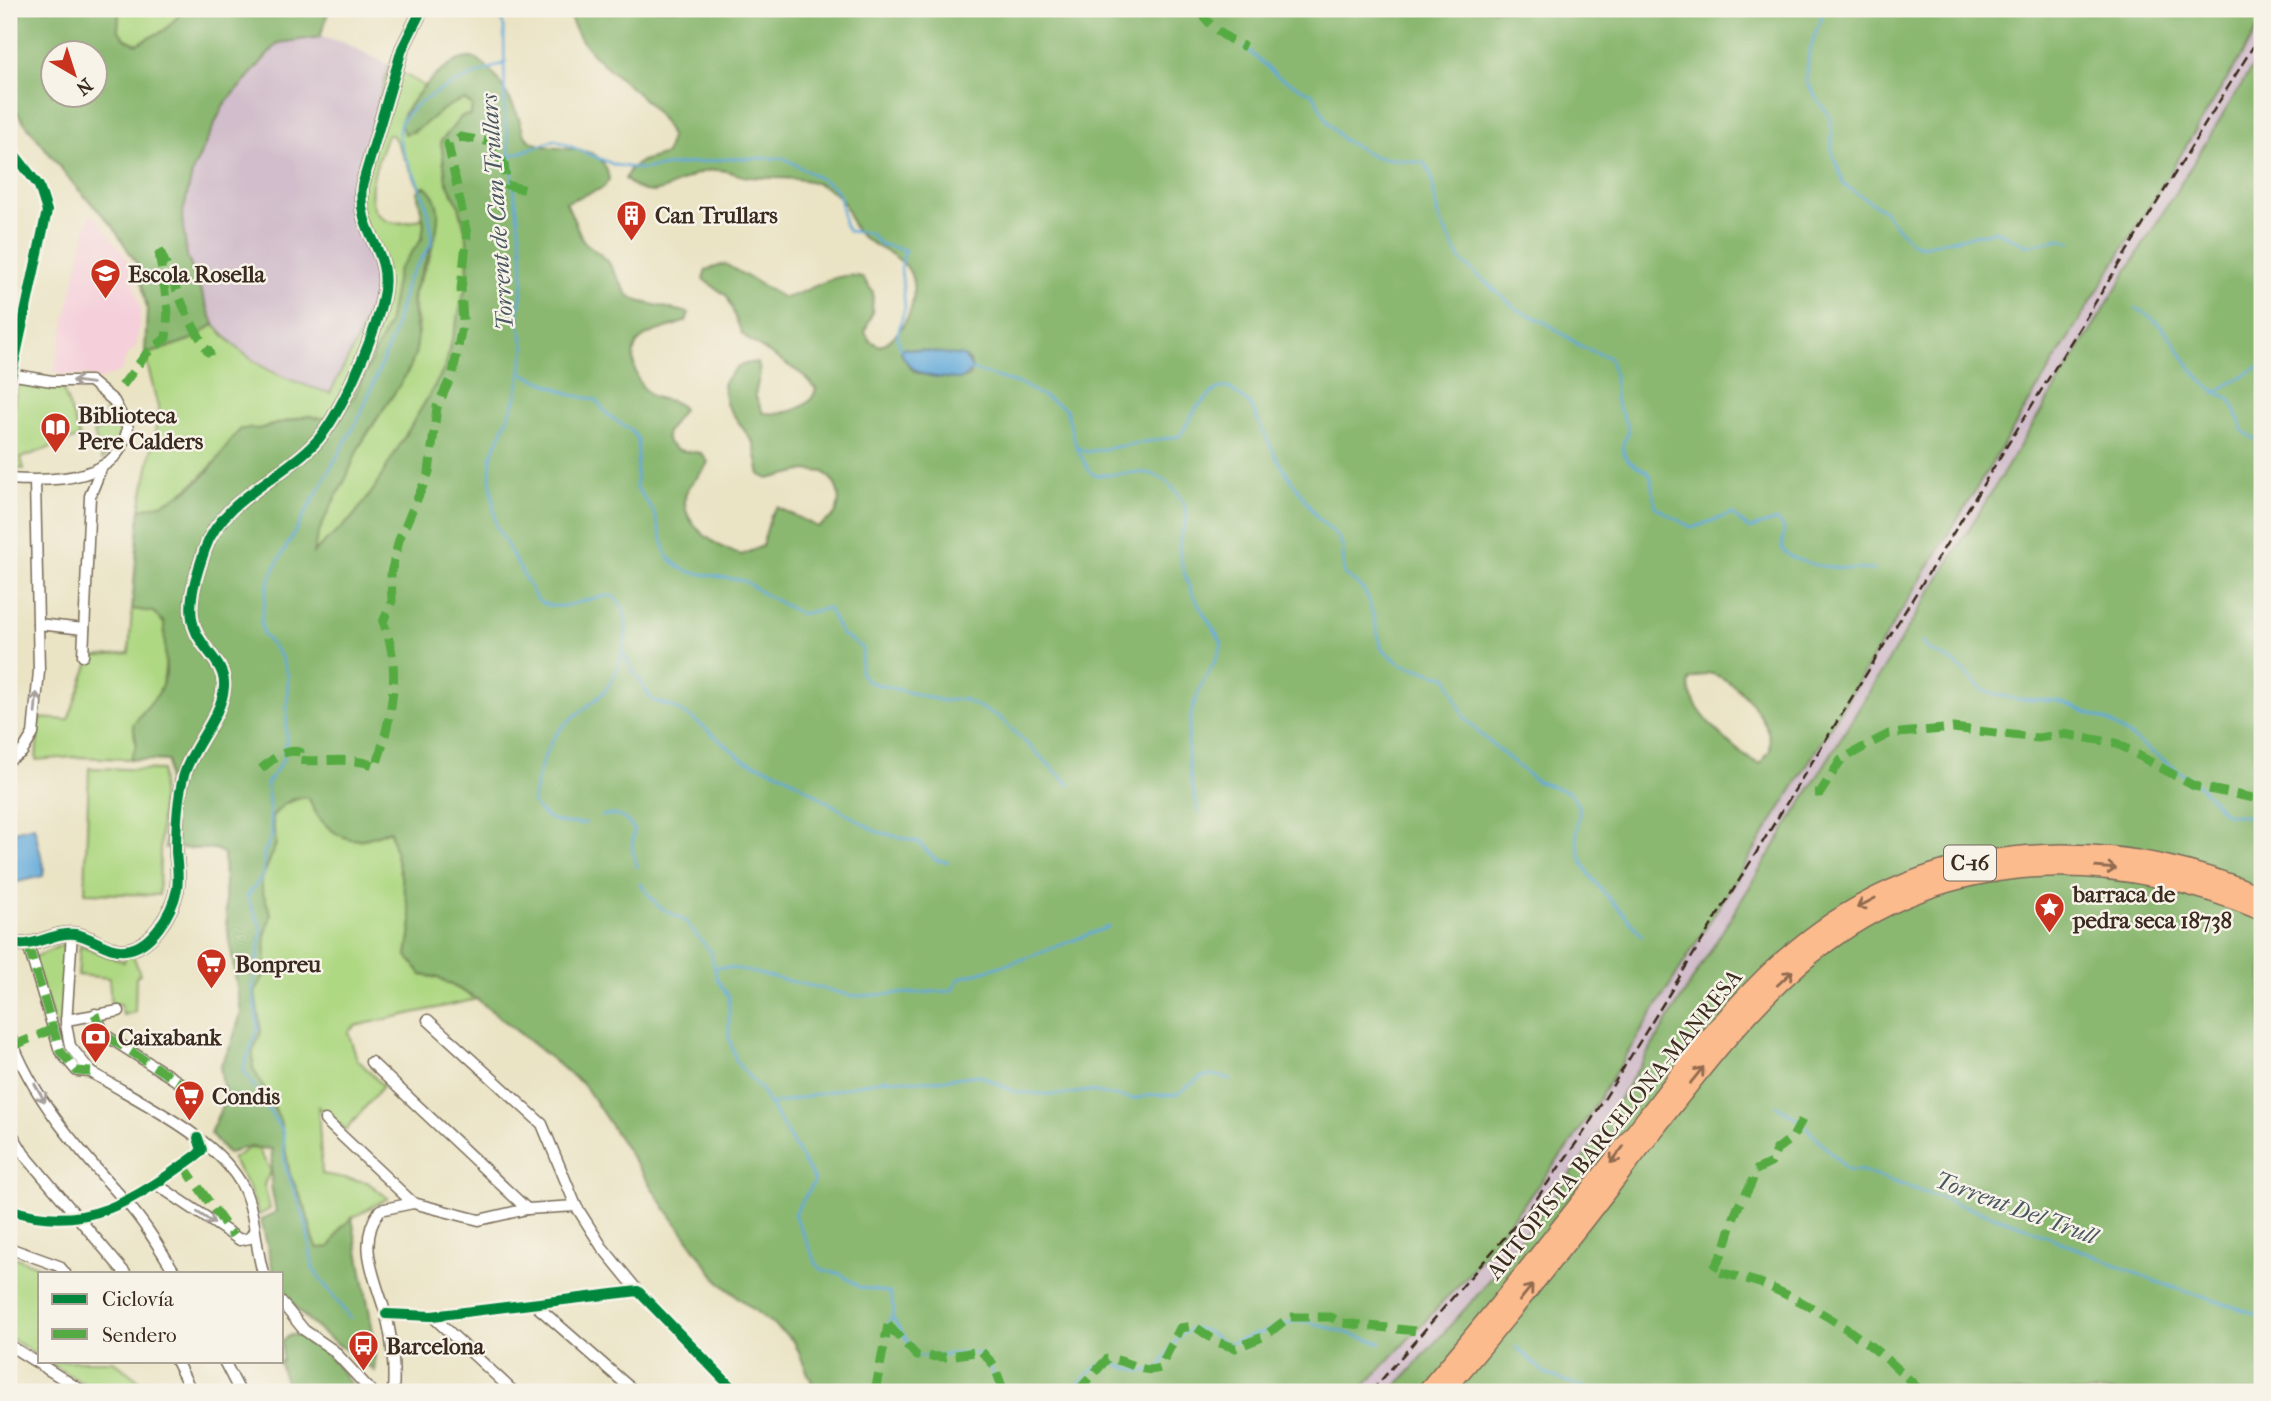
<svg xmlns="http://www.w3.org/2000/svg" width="2271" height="1401" viewBox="0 0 2271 1401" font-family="'IM FELL French Canon',serif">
<rect width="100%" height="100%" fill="#f7f3e8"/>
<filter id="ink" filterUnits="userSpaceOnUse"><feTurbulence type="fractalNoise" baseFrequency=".0143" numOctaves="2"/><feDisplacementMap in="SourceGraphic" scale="14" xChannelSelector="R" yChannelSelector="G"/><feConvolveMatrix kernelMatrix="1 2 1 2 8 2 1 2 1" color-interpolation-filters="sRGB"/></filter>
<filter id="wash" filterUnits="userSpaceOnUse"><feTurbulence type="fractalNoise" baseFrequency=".00686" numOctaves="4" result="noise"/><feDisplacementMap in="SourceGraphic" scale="28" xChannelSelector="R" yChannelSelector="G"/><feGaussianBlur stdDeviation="1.57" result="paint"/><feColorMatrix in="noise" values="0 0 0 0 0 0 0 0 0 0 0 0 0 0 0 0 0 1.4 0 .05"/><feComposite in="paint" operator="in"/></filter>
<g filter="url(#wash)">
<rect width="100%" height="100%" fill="#eae3c4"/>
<polygon fill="#f5cfda" points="89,215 97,218 128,261 141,310 136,347 127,355 121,371 99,380 87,375 61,375 54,371"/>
<g fill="#d1bdcb">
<polygon points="2262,22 2262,51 1584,1157 1480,1292 1391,1392 1359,1392 1467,1276 1572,1142 1793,788"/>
<polygon points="320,37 342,42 389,65 356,184 381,281 355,345 330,393 286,380 234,348 214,324 187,257 182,217 193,170 223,106 278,43"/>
</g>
<g fill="#afd883" stroke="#758150" stroke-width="2">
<polygon points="119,9 185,9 165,30 137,44 126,39 118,30"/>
<path d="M389,65L424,86L403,114L414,132L445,105L465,99L472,105L471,115L441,141L446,180L459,206L467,238L468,278L445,368L378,484L351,519L313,554L317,534L358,449L410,368L415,353L419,331L413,295L430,256L437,228L433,195L425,186L419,187L395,139L392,135H387C378,159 355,213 391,222C401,224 413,222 423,218L424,228L419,246L398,270L388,325L355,395L338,421L307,416L258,429L247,428C214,459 190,503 140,509L159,411L145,355L195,338L214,324C248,365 279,378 330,393L355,345L381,281L377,260L352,214L356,184Z"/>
<polygon points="18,382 44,387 62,386 80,437 21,458 24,469 9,468 9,430"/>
<path d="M114,409C128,429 119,447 102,460L94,433L110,427L105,412Z"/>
<path d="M132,609L153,612L164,623C168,636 166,682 159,693C146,712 126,719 137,745L130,759L74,757L36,760L39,718L68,720L91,657L129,653Z"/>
<polygon points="89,768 162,770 159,895 85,893"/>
<path d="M304,797L309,798C315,819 339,843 363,839C372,838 382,833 390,830L412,922L407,956L422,975L439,978L477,999L355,1026L348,1032L357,1059L383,1086L346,1130L318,1107L322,1174L367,1182L388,1198L352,1218L341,1228L330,1248H318L311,1235L303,1202L290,1175L278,1115L253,1068V1051L261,1032L255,993L266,971L265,935L271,915L262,890V879L276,844L272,816L284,804Z"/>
<polygon points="64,944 63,1022 55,1026 33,958"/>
<polygon points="80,945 124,962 125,956 133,955 140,974 136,977 135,1012 123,1015 121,1004 111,1004 109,978 78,975"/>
<polygon points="249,1148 258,1149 271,1171 264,1184 270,1209 259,1215 249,1188 232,1159"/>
<polygon points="9,1255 56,1273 40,1273 40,1357 9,1337"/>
<polygon points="46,1361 113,1361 154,1392 98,1392"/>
</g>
<g fill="#8bb871" stroke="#637148" stroke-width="2" fill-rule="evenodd">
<path d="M21,9H119L118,30L126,40L137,44L165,30L185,9H329L320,37L278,43L223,106L193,170L182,217L187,256L214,324L195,338L145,355L147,309L138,266L112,225L76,187L13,108L11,57ZM94,52V94H52V52Z"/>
<path d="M568,9H2262V22L1793,788L1572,1142L1467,1276L1359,1392H813V1385L794,1341L720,1283L668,1212L584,1085L477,999L439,978L422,975L407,956L412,922L390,830C382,833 372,838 363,839C338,843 316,820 309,798C292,795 282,805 272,817L276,844L262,879V890L271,915L265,935L266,971L255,993L261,1032L253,1051V1068L280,1120L290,1175L305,1207L315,1244L318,1248L330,1247L341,1228L352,1218L374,1337L375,1371C346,1348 282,1314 282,1273H274L261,1220L276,1212L271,1185L272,1149L244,1147L228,1154L210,1133L225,1100L220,1066L231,1045L241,1013L226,918L224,854L215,849L165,848L168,761L130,759L137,745L133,724L158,694L166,674L164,623L153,612L132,609L140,509C166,506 195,489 211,468C222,455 228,441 241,429H258L307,416L338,421L355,395L388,325L398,270L422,239L424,223L417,192L425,186C457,212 422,263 414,291C407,316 428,332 409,369C396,394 377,416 363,440C354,454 351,470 343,484C331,506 318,528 313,553L351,519L372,492L445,368L468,278L467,238L459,206L446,180L441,141L462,116L471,115L472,105L465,100C438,105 427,129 405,134L400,125C405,103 455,44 480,61C496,72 511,100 519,118C522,127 522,136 531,141C557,157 603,135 609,180L603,188L566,202L583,241L607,260L627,294L638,301L689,313L686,321C656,334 622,331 637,376C639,383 647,394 654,397C666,402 674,398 683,409L666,434L668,443L677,450L701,453L708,462C703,475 685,485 685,499C683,527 720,549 742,555L762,546L771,515L777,507L818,527L835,515C843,497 838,484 824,472L806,470L768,479L760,475L754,444L726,404L723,384C732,370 742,361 758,363L760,373L755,395L763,413C782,415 811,410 816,389L803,375L749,340L742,334L727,296L703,279L706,270L725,264L784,298C810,293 835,269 862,277L873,292L872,313L865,332L870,341L880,346C897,338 910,319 913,300C919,255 884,256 860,235C849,226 850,209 840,198C814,172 781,180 749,177C738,176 728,170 718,170C682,168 659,213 625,179L630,169L642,161L666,154L671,136C650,85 580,67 568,9ZM904,348L966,357L971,363L970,376C962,381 923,377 914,371C908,367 904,358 901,352ZM1708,673C1735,677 1774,721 1770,750L1760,764C1738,756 1682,704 1690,680Z"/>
<polygon points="2262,51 2262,1392 1391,1392 1480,1292 1584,1157"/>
<path d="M291,1335C320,1334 340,1373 358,1392H289L279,1361H282V1341Z"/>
</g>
<g fill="#64aada" stroke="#506a7c" stroke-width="2">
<path d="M903,348L964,356L973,370L962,379C937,378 911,378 901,352Z"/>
<polygon points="34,826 44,868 43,876 9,884 9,832"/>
</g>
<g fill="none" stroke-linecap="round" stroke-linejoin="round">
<g stroke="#64aada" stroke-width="2.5">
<path d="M497,9L504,27L505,117L522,250L523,283L518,317L525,348L516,398L491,457L490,477L496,525L537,600C562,617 586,594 612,596C640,611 621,673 603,693C589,708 567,718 555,736C543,754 536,781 533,802C543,823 566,825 586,823"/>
<polyline points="1824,9 1809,52 1806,82 1831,119 1832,151 1844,185 1883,210 1910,242 1921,246 1995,231 2028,245 2061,239 2071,242"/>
<path d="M1245,47L1277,76L1313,94L1328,122L1343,140L1376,157L1424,163L1431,174L1438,217L1461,261L1518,310L1545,322L1582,347L1610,358L1615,377V399L1629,430C1628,436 1623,440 1623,446C1622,464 1640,465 1650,474L1656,507L1692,528L1732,514L1749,529L1777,520L1784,528L1782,549C1798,569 1851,569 1875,570"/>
<polyline points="510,156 555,140 615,165 641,169 726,159 784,158 833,186 840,197 844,224 848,231 869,233 880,244 905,250 901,269 905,307 897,337 901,349"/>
<path d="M2136,308C2185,332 2180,380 2231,399L2243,431L2262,444"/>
<path d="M973,370L1023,385L1066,409L1076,446L1086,452L1180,436L1197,407L1218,388H1229L1250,404L1277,459L1317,517L1337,536L1343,547L1344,574L1363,589L1369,601L1382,649L1401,664L1447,677L1464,717L1480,734L1536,781L1571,793L1580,810C1564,870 1610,892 1642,936"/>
<polyline points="522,373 572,395 596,400 608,415 633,432 638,440 636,487 654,512 667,556 679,567 690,572 745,581 762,593 801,614 828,608 841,634 863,648 860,672 868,682 943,701 963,699 999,717 1070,785"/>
<polyline points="2214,393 2262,365"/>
<path d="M1076,447L1090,472L1095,475C1130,477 1155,460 1178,495C1182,501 1187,507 1187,515C1186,532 1176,534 1180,556C1187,593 1204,612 1222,643C1218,663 1204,677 1197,696C1182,733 1188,776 1199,813"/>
<polyline points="1922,641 1929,650 1955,663 1984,691 2015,699 2059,701 2108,721 2199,785 2225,814 2245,816 2262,824"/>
<polyline points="622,652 652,700 673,707 695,720 744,760 781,773 875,831 918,842 936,860 948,862"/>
<path d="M602,816C616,812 627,818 634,830L632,847L637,867"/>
<polyline points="640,883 658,906 685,921 711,952 717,979 729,997 729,1037 737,1063 762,1091 815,1181 794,1214 817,1265 823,1270 841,1274 859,1287 890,1293 894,1311 888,1325"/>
<polyline points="717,967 733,968 854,996 951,991 960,978 1024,959 1108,927"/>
<polyline points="769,1105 885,1079 931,1081 979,1075 1015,1092 1057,1095 1089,1091 1133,1099 1152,1095 1176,1095 1201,1077 1213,1075 1231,1079"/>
<polyline points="1776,1105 1798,1119 1849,1171 1859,1170 2020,1225 2157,1282 2262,1316"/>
<path d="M892,1317L917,1356C938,1357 960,1350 981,1354L1004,1392"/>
<path d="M350,1318L313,1269L306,1222L285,1165L283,1132L243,1069L258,1028L253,988L262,929L247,897L264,874V853L272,836L267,784L283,760L286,741L288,676L281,657L263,634L261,622L267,587L274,569L360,416L393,336L407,280L431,245C433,220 425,198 415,176C408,163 395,140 400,125C409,97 480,74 506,62"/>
<polyline points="1516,1347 1546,1374 1596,1392"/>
<path d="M1073,1392C1114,1335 1116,1383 1160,1368C1169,1353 1180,1323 1203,1330C1212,1333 1218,1341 1228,1344L1292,1322L1306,1321L1381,1343"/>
</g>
</g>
</g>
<g filter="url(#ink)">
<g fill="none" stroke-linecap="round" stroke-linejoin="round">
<defs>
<g id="street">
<polyline points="9,147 39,186 47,211 9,387"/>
<polyline points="9,314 24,317"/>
<path d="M9,374L52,381H90L114,401L128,428C125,439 122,449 114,457C91,482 39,481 9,479"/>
<polyline points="38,624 84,629"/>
<polyline points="83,656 90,496 102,466"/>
<polyline points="9,760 22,752 33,734 39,671 35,481"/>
<polyline points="72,933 66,1024 70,1046 91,1072"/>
<path d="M28,945L60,1051L77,1071L91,1072C139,1102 220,1138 244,1189C256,1216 255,1246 263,1273"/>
<polyline points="95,1014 105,1035 199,1095"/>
<polyline points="66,1020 119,1011"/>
<polyline points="428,1020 542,1124 576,1206 602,1247 638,1291"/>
<path d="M9,1033C31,1098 81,1152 126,1202C145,1223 160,1249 175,1273"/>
<polyline points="371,1062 527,1209"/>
<polyline points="325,1120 413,1203"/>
<polyline points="9,1129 24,1154 125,1273"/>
<polyline points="156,1184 240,1240 250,1238 254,1231"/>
<path d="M9,1209C85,1236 137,1198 197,1155L202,1150L198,1138"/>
<polyline points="9,1248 59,1266 65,1273"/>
<polyline points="282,1303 304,1330 333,1350 372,1392"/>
<polyline points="533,1303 635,1392"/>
<polyline points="386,1314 432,1316 638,1291 736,1392"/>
<polyline points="432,1316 514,1392"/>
<polyline points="9,1345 84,1392"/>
<polyline points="176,1361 192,1392"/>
<polyline points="224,1361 240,1392"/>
<path d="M393,1392C395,1368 392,1335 385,1312C375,1277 356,1243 380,1210L413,1203L479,1220L527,1209L576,1206"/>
</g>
<path id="secondary" d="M9,942C32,951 52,931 75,934C93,937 107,952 125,950C151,948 172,913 177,889C179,878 177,864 176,852C176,828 177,801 183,778C191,747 222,717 224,687C226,665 204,651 196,632C184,606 197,574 205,549C222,500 280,479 314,444C340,418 374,337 382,301C395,248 356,238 362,186L402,49L422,9"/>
<g id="highway">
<path d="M1426,1392C1494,1313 1558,1231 1622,1149C1673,1084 1721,1015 1783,960C1920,838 2098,827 2262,896"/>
<path d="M1444,1392C1507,1318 1568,1242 1627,1165C1681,1096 1733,1023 1799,965C1935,847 2103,845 2262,911"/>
</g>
</defs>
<use href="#street" stroke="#786b58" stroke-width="13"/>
<use href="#secondary" stroke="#786b58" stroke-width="16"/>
<use href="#highway" stroke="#786b58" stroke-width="21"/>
<use href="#street" stroke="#fff" stroke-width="10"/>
<use href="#secondary" stroke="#fde4d1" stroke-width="12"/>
<use href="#highway" stroke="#fbbb8d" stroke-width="18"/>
<polyline stroke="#3b2a1e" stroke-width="2.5" stroke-dasharray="10 5" stroke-linecap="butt" points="1371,1392 1530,1208 1584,1132 2262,32"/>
<g stroke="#55ab43" stroke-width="9" stroke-dasharray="18 9" stroke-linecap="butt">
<path d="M1201,9C1206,26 1229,40 1245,47"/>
<polyline points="122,386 147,353 166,338 168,311 158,246 188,317 208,352 213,350"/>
<path d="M261,769C273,759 284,748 300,752L299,760C325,763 353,756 376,766C391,720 403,668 383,622L392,601L391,573L399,540L429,472L437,407L453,373L463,321L461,289L467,234L448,144L460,137L491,142L504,164L507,185L527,190"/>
<polyline points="1815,793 1820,793 1841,760 1871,743 1889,734 1953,728 2038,738 2064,734 2116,743 2194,786 2254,798 2262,803"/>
<polyline points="28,945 60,1051 77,1071 91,1072"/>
<polyline points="95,1014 105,1035 199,1095"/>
<polyline points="13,1046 53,1029"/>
<path d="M1802,1120L1793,1137L1777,1149L1771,1163L1754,1171C1754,1186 1741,1198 1736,1212C1727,1236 1728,1247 1713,1270C1730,1276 1748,1278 1765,1285C1822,1309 1879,1346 1921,1392"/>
<polyline points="183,1165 233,1236"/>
<polyline points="888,1325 917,1356 944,1357 981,1351 994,1365 1004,1392"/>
<polyline points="875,1392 888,1325"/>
<path d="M1077,1392L1107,1359C1127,1358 1139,1375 1160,1368L1180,1328L1194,1326L1217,1342L1235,1348L1265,1336L1289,1317H1331L1343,1323L1416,1331"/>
</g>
<defs>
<g id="cycleway">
<polyline points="9,147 39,186 47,211 9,387"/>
<path d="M9,942C32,951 52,931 75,934C93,937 107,952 125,950C151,948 172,913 177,889C179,878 177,864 176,852C176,828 177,801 183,778C191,747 222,717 224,687C226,665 204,651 196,632C184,606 197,574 205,549C222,500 280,479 314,444C340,418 374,337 382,301C395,248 356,238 362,186L402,49L422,9"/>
<path d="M9,1209C85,1236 137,1198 197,1155L202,1150L198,1138"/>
<polyline points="386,1314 432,1316 638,1291 736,1392"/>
</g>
</defs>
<use href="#cycleway" stroke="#f7f3e8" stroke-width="15"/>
<use href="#cycleway" stroke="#00873e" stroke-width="10"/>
</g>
<defs><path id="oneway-shaft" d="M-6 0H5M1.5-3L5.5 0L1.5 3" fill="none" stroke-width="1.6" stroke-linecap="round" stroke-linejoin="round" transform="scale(1.75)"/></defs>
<g stroke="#a79f9a">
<use href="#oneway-shaft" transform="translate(82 382) rotate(-172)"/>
<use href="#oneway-shaft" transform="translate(36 703) rotate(-85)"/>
<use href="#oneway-shaft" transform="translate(40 1093) rotate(60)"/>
<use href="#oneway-shaft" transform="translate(206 1218) rotate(34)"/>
</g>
<g stroke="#916b50">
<use href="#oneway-shaft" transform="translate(2106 868) rotate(5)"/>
<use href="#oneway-shaft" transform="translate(1866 903) rotate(152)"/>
<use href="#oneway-shaft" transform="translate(1785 978) rotate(-43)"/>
<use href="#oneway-shaft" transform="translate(1697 1075) rotate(-51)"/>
<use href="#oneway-shaft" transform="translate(1617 1155) rotate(128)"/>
<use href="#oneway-shaft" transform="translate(1526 1293) rotate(-51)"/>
</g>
</g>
<defs>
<symbol id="building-pin" viewBox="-11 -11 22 30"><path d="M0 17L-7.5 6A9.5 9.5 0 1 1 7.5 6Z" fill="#c8321e" stroke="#f7f3e8"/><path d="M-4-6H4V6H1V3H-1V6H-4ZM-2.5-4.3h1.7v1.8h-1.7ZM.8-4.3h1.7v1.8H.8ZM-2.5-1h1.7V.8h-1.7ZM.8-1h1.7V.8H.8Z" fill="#fff"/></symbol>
<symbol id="school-pin" viewBox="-11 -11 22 30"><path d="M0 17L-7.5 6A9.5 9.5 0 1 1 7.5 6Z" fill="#c8321e" stroke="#f7f3e8"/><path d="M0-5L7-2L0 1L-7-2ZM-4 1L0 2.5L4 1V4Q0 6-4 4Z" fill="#fff"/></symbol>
<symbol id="library-pin" viewBox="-11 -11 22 30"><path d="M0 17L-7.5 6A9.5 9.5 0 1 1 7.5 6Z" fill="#c8321e" stroke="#f7f3e8"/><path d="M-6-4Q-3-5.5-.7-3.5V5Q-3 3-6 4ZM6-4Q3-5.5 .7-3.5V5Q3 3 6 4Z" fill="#fff"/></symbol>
<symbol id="sight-pin" viewBox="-11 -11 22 30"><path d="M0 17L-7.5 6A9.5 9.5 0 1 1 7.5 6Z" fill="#c8321e" stroke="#f7f3e8"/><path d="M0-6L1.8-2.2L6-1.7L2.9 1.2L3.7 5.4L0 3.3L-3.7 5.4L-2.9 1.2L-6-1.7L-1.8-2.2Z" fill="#fff"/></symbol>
<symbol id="supermarket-pin" viewBox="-11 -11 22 30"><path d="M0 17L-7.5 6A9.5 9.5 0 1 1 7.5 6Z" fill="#c8321e" stroke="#f7f3e8"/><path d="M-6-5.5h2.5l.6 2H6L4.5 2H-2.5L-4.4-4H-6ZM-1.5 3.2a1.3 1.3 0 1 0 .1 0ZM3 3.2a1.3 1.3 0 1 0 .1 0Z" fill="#fff"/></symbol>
<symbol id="bank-pin" viewBox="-11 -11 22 30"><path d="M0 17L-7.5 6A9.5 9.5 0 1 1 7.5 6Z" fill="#c8321e" stroke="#f7f3e8"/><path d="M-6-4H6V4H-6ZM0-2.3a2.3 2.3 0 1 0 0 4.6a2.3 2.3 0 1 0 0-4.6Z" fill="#fff"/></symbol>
<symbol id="bus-pin" viewBox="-11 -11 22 30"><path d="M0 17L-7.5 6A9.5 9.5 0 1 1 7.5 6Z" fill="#c8321e" stroke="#f7f3e8"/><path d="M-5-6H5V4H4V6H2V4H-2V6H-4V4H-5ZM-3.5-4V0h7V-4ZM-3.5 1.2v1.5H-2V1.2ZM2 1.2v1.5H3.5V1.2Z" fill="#fff"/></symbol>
</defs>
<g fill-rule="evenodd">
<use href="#building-pin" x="614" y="198" width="35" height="47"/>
<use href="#school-pin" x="88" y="256" width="35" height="47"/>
<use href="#library-pin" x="38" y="410" width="35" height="47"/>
<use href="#sight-pin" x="2032" y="890" width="35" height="47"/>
<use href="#supermarket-pin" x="194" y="946" width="35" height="47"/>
<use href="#bank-pin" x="78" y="1020" width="35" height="47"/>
<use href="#supermarket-pin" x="172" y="1078" width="35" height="47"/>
<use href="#bus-pin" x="346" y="1328" width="35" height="47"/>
</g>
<g text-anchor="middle" stroke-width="5" stroke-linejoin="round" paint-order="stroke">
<rect fill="#f7f3e8" stroke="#73665b" stroke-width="2" x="1944" y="845.5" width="52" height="35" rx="5"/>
<g font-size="21" font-weight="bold" fill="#3b2a1e">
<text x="1970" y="870">C-16</text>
</g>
<g font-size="23" font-weight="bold" fill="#3b2a1e" stroke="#f7f3e8" text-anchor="start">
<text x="655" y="223">Can Trullars</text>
<text x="128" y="282">Escola Rosella</text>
<text x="78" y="423">Biblioteca<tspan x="78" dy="26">Pere Calders</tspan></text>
<text x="2073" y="902">barraca de<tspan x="2073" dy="26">pedra seca 18738</tspan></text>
<text x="235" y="972">Bonpreu</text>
<text x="118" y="1045">Caixabank</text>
<text x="212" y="1104">Condis</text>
<text x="386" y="1354">Barcelona</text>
</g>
<g font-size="23" fill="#3b2a1e" stroke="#f7f3e8">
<text transform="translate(1614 1124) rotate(-51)" y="8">AUTOPISTA BARCELONA-MANRESA</text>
</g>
<g font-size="24" font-style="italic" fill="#495760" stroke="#f7f3e8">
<text transform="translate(497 212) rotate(-94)" y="8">Torrent de Can Trullars</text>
<text transform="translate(2016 1208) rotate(20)" y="8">Torrent Del Trull</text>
</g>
</g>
<rect width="2271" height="1401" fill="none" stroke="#f7f3e8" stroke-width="35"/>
<rect x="38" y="1272" width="245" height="91" fill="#f7f3e8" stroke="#aca397" stroke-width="2"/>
<rect x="52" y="1294" width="35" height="10" fill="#00873e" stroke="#aca397" stroke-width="2"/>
<text x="102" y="1306" font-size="21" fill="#3b2a1e">Ciclovía</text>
<rect x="52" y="1329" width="35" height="10" fill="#55ab43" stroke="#aca397" stroke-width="2"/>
<text x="102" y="1342" font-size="21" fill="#3b2a1e">Sendero</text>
<g transform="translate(74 74) rotate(141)"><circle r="33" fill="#f7f3e8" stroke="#aca397" stroke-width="2"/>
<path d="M0-5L12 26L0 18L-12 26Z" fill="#c8321e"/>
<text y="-10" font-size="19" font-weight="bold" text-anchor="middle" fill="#3b2a1e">N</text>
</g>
</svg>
